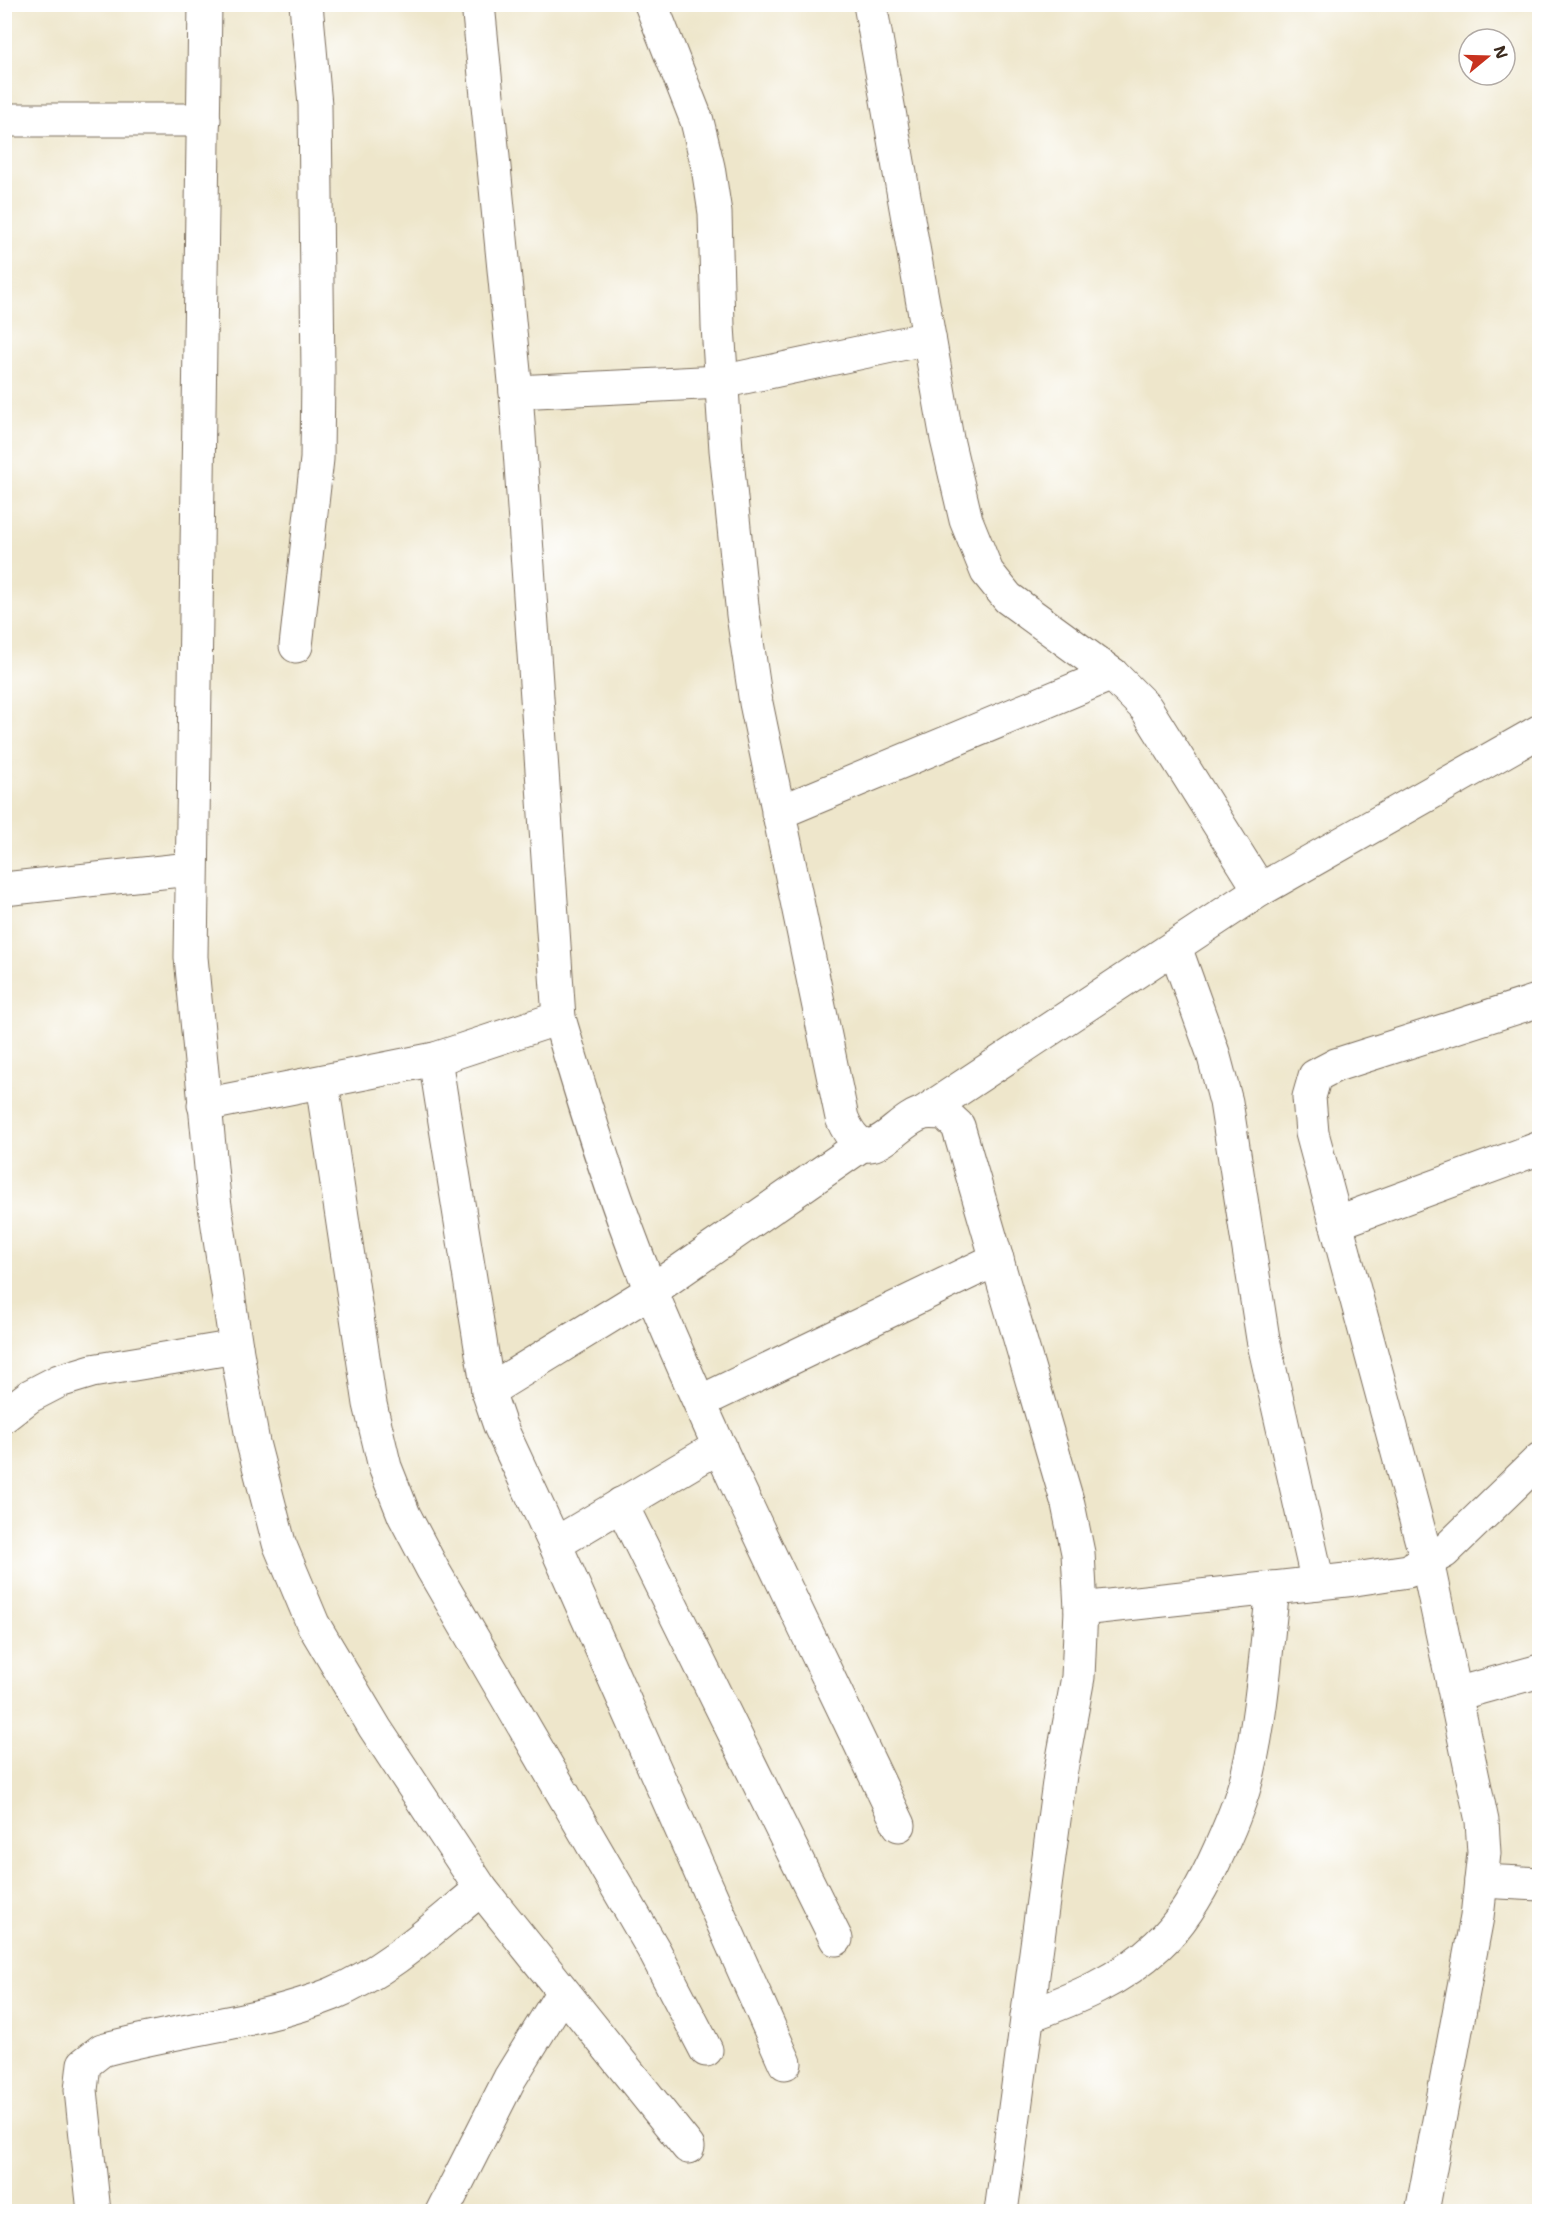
<svg xmlns="http://www.w3.org/2000/svg" width="1544" height="2216" viewBox="0 0 1544 2216" font-family="'Shantell Sans',sans-serif">
<rect width="100%" height="100%" fill="#fff"/>
<filter id="ink" filterUnits="userSpaceOnUse"><feTurbulence type="fractalNoise" baseFrequency=".0167" numOctaves="2"/><feDisplacementMap in="SourceGraphic" scale="12" xChannelSelector="R" yChannelSelector="G"/><feConvolveMatrix kernelMatrix="1 2 1 2 8 2 1 2 1" color-interpolation-filters="sRGB"/></filter>
<filter id="wash" filterUnits="userSpaceOnUse"><feTurbulence type="fractalNoise" baseFrequency=".008" numOctaves="4" result="noise"/><feDisplacementMap in="SourceGraphic" scale="24" xChannelSelector="R" yChannelSelector="G"/><feGaussianBlur stdDeviation="1.35" result="paint"/><feColorMatrix in="noise" values="0 0 0 0 0 0 0 0 0 0 0 0 0 0 0 0 0 1.4 0 .05"/><feComposite in="paint" operator="in"/></filter>
<g filter="url(#wash)">
<rect width="100%" height="100%" fill="#eee6cb"/>
</g>
<g filter="url(#ink)">
<g fill="none" stroke-linecap="round" stroke-linejoin="round">
<defs>
<g id="minor">
<polyline points="205,4 191,957 214,1199 236,1347 253,1443 279,1543 313,1624 375,1728 481,1889 688,2147"/>
<path d="M478,4L516,392L559,1018C586,1111 615,1204 652,1293C727,1473 816,1649 899,1825"/>
<path d="M651,4L697,121L708,167L715,213L718,326L726,450L743,615L756,703L842,1118C868,1179 894,1119 924,1113C930,1112 938,1113 944,1113L958,1126L1068,1504L1078,1553L1081,1609L1078,1677L1060,1775L1001,2212"/>
<polyline points="870,4 947,439 966,520 987,572 1008,598 1112,674 1146,708 1260,890"/>
<polyline points="4,120 204,120"/>
<polyline points="516,392 721,382 929,338"/>
<polyline points="296,646 317,459 318,373 315,105 306,4"/>
<polyline points="778,813 1112,674"/>
<polyline points="4,889 190,869"/>
<polyline points="1175,947 1213,1053 1226,1102 1263,1339 1318,1583"/>
<polyline points="435,1059 488,1391 500,1426 555,1544 785,2063"/>
<polyline points="322,1083 370,1404 385,1467 404,1515 433,1570 655,1952 706,2050"/>
<polyline points="204,1105 435,1059 559,1018"/>
<polyline points="923,1113 1260,890 1540,731"/>
<polyline points="1336,1223 1540,1148"/>
<polyline points="488,1391 651,1291 863,1144"/>
<polyline points="700,1402 997,1259"/>
<polyline points="4,1416 30,1396 59,1381 92,1371 236,1347"/>
<polyline points="621,1504 836,1939"/>
<polyline points="555,1544 720,1446"/>
<polyline points="1081,1609 1355,1579 1408,1571 1444,1552 1540,1459"/>
<polyline points="1456,1694 1540,1671"/>
<polyline points="1481,1881 1540,1884"/>
<path d="M1027,2016C1075,1999 1121,1980 1158,1945C1183,1922 1200,1892 1214,1862C1227,1834 1241,1803 1248,1773C1262,1713 1266,1650 1273,1588"/>
<path d="M94,2212L81,2090L84,2064L102,2050C178,2029 259,2023 332,1994C388,1971 435,1926 481,1889"/>
<polyline points="442,2212 510,2078 563,1992"/>
<polyline points="1422,2212 1477,1917 1484,1853 1482,1821 1427,1561 1312,1133 1309,1097 1315,1076 1336,1065 1540,1000"/>
</g>
</defs>
<use href="#minor" stroke="#7a6c5b" stroke-width="35"/>
<use href="#minor" stroke="#fff" stroke-width="33"/>
</g>
</g>
<rect width="1544" height="2216" fill="none" stroke="#fff" stroke-width="24"/>
<g transform="translate(1487 57) rotate(71)"><circle r="28" fill="#ffffff" stroke="#b1aaa5" stroke-width="1.5"/>
<path d="M0-4.5L10 22L0 15L-10 22Z" fill="#c8321e"/>
<text y="-9" font-size="16" font-weight="bold" text-anchor="middle" fill="#3b2a1e">N</text>
</g>
</svg>
